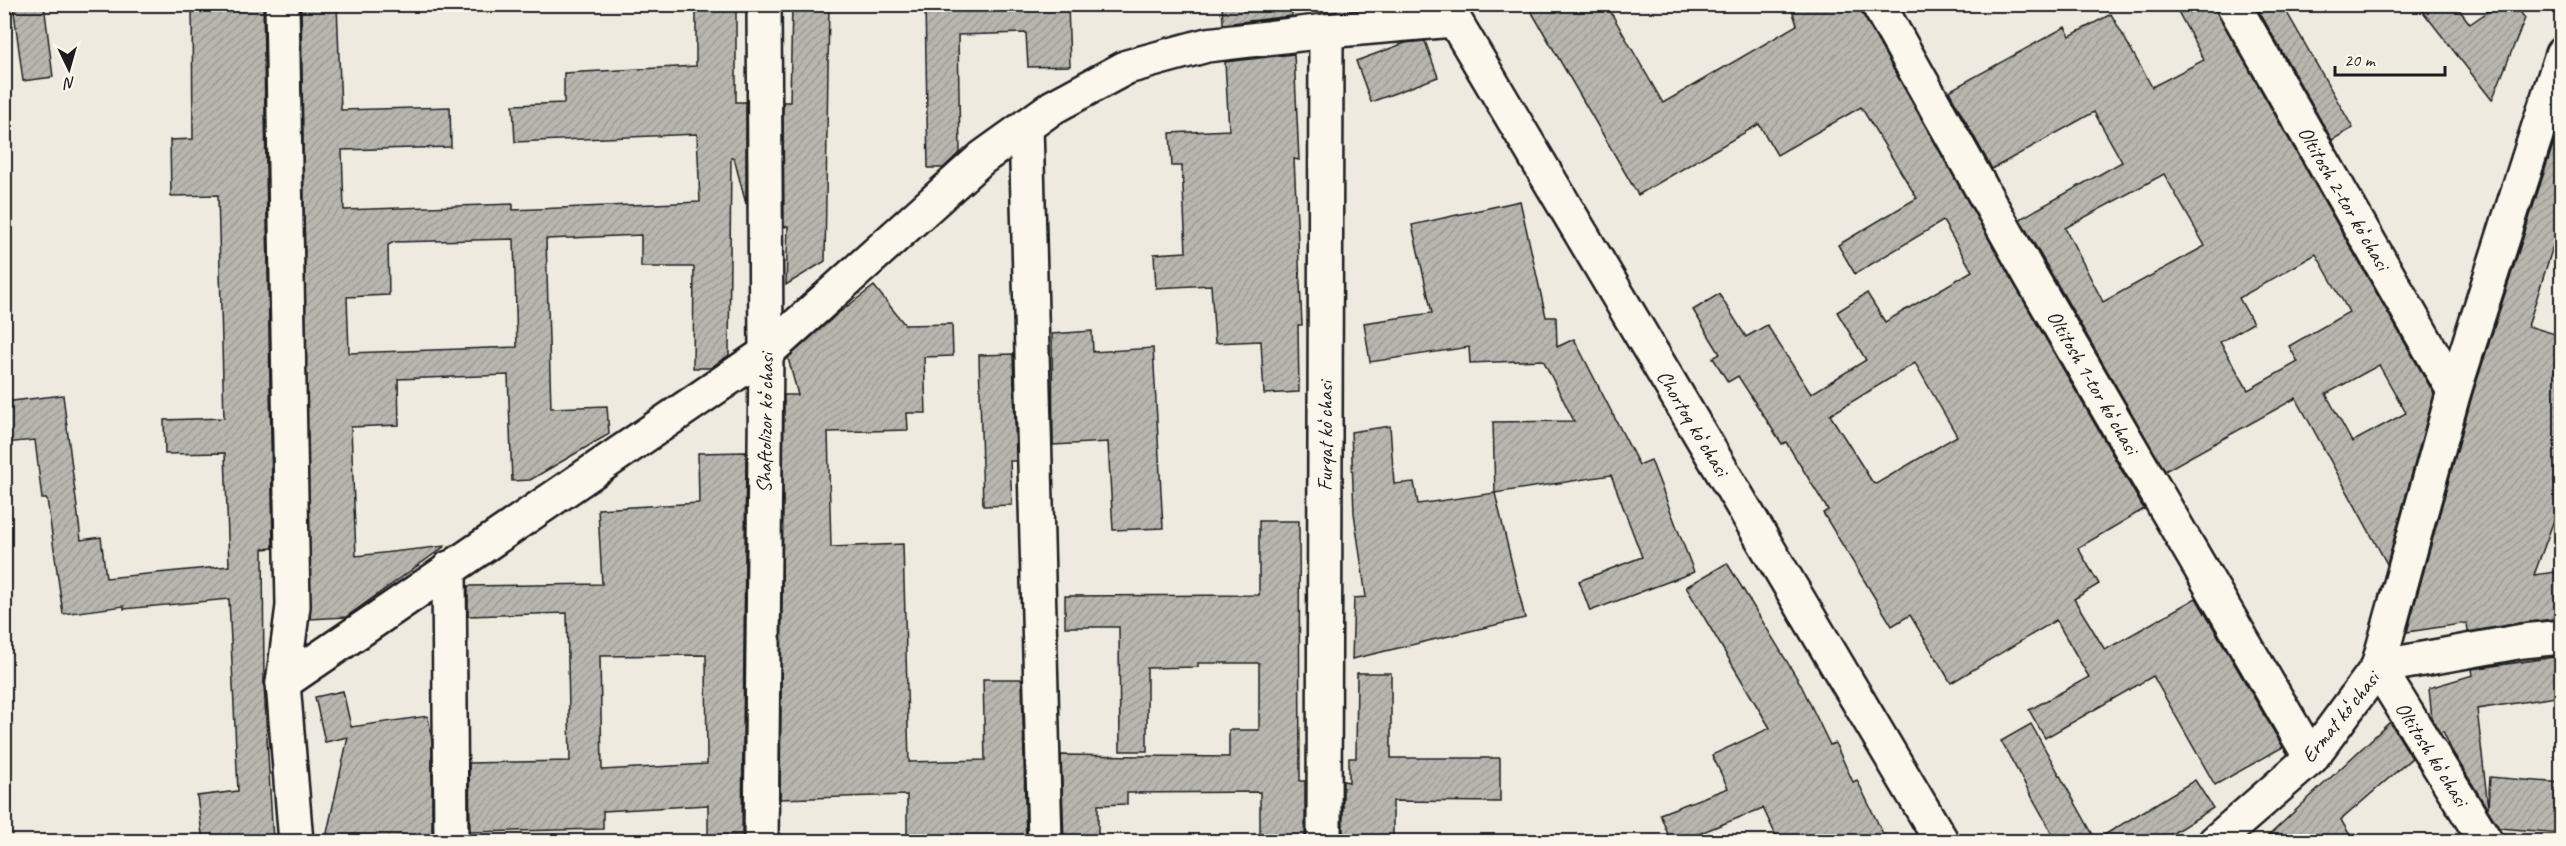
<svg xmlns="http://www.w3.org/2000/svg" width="2566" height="846" viewBox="0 0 2566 846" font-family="Caveat,sans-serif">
<defs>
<pattern id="building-hatch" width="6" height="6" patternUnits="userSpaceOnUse" patternTransform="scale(1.5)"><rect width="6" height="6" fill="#b9b6af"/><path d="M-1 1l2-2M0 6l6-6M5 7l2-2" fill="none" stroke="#9e9c96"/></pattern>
</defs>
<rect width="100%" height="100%" fill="#eeeadf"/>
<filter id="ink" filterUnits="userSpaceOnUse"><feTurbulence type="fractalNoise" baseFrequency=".0167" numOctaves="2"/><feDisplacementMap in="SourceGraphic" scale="12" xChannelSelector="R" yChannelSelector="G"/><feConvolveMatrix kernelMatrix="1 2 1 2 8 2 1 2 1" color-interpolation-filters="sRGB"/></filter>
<g filter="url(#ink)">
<g fill="url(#building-hatch)" stroke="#1c1c1c" stroke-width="1.5" fill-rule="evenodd">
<polygon points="13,4 44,4 53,77 23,81"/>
<polygon points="192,4 263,4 273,548 263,549 264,685 273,842 203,842 197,796 238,791 229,599 124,609 124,606 63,614 47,499 42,499 35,440 4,443 4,402 63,395 81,540 101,537 106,578 229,566 225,453 165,454 164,420 224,418 218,195 171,196 170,140 193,139"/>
<path d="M301,4H337L341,110L450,107L451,147L342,150L344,210L513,204V210L700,202L697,134L515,142L513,105L564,103V73L696,66V4H736V102H746V204L734,158H731L729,355L710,368H693L694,267H641V235L546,239L551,408L607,406L609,434L530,480L512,481L508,375L398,379L399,425L351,427L356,556L445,546L346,617L310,619ZM514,239L517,347L349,353L347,297L389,295L388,245L394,242Z"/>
<polygon points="792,4 829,4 825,261 786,285 788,226 784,227 783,102 790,102"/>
<polygon points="925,4 1068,4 1070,66 1028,67 1026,33 958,35 960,152 943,168 928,168"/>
<polygon points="1222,4 1292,4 1292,16 1223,24"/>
<path d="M1527,4H1606L1663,103L1797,25L1790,4H1859L1862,13L2014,284L2144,509L2078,548L2099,584L2074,599L2105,650L2196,598L2283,747L2215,785L2153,676L2045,738L2029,710L2089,677L2056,620L1951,683L1910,615L1892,626L1823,513L1828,510L1786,442L1782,444L1738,376L1728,382L1713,358L1720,354L1693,310L1719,294L1746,337L1767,325L1811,394L1866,360L1837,312L1867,293L1885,322L1972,271L1943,221L1855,274L1838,245L1917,198L1861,107L1777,155L1759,124L1638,195ZM1915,363L1957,436L1876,484L1873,483L1830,415Z"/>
<path d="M2174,4H2214L2217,13L2434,394L2387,564L2296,398L2165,471L2020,219L2122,162L2094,112L1992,169L1949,91L2065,27L2070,36L2111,14L2152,87L2204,60ZM2164,174L2205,246L2103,302L2065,228ZM2316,254L2349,312L2289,346L2298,362L2248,390L2220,342L2253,323L2239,298ZM2379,365L2406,413L2352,442L2326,394Z"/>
<polygon points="2255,4 2282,4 2353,128 2332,140"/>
<polygon points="2417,4 2455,4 2470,24 2499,4 2514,4 2525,18 2492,100"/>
<polygon points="1425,41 1438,77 1371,102 1356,61 1405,43"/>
<polygon points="1294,54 1299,160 1294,159 1302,325 1298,325 1299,392 1264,394 1261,341 1215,343 1211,285 1156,288 1154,254 1186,252 1182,166 1172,166 1170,133 1229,130 1225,62"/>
<polygon points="2560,123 2562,123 2562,243 2555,240 2528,326 2562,336 2562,498 2534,575 2562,571 2562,618 2520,623 2468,632 2467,623 2407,632 2472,396"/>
<polygon points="1520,201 1546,317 1556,317 1557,347 1574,339 1639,465 1651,460 1694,572 1590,611 1579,581 1642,557 1611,475 1495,493 1493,422 1574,421 1543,360 1470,363 1469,347 1370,362 1364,323 1432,313 1412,225"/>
<polygon points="874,286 905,325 952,324 953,356 924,357 926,413 907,413 908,430 828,432 831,547 903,544 909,762 985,760 983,679 1022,679 1026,842 907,842 907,795 780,799 784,395 798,395 788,358 836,315"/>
<polygon points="1092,331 1093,352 1153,348 1163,528 1113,530 1108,442 1053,445 1052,334"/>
<polygon points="1013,354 1016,461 1010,461 1012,505 983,506 979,355"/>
<polygon points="1390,426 1394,484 1414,482 1418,504 1495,493 1525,618 1352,659 1354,598 1366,597 1354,513 1351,432"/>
<path d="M746,452L742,835L708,836V805L603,811V829L470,832L469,763L570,761L567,613L468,616V586L602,584L598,509L699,503L698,453ZM706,655L707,764L602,770L600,656Z"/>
<polygon points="1259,521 1299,521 1300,781 1305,781 1305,842 1260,842 1260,792 1127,793 1127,804 1098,805 1098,842 1064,842 1061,755 1229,757 1229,730 1259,730 1259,663 1198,663 1198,667 1147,668 1147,751 1120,751 1119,627 1065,627 1065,596 1259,595"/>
<polygon points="1727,563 1800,683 1830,745 1835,743 1853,782 1857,780 1887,842 1779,842 1763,808 1678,842 1671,842 1660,814 1728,788 1712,755 1770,728 1686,587"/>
<polygon points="2562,656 2562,696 2477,709 2488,808 2490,777 2562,783 2562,833 2499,828 2451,749 2443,731 2440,733 2432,719 2429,688 2473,675 2472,669"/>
<polygon points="1357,673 1391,673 1391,758 1500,758 1500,802 1393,801 1393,842 1343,842 1343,781 1349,782 1349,758 1356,758"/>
<polygon points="343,691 351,727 428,716 432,741 432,842 325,842 348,737 325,742 315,697"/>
<polygon points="2390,722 2412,758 2341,820 2354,842 2262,842"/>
<polygon points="2031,724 2096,840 2195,780 2213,808 2159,842 2057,842 2001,741"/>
</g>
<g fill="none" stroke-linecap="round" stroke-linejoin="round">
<defs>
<g id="minor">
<polyline points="282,4 293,606 283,683 766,353 982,158 1053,107 1127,67 1207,45 1326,31 1453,20"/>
<polyline points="1878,4 2030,275 2311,758"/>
<polyline points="2233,4 2454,391"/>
<polyline points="1026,126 1045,842"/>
<polyline points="449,568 451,842"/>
<polyline points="283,683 296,842"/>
<polyline points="761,842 766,353 764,4"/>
<polyline points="1324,842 1326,31"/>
<polyline points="2215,842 2311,758 2378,667 2523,641 2562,637"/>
<polyline points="2486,842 2378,667 2454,391 2562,54"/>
</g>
<polyline id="major" points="1445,4 1942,842"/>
</defs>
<use href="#minor" stroke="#1c1c1c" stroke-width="38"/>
<use href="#major" stroke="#1c1c1c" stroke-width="38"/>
<use href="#minor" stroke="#fbf7ec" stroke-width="33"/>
<use href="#major" stroke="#fbf7ec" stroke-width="33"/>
</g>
</g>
<g text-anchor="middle" stroke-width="4.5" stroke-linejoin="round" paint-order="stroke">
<g font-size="21" fill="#1c1c1c" stroke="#fbf7ec">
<text transform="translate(2344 198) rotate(60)" y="7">Oltitosh 2-tor koʻchasi</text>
<text transform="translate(2093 382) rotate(60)" y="7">Oltitosh 1-tor koʻchasi</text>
<text transform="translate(765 423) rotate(-89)" y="7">Shaftolizor koʻchasi</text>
<text transform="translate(1693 423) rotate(59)" y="7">Chortoq koʻchasi</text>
<text transform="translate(1325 436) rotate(-90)" y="7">Furqat koʻchasi</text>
<text transform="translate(2340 717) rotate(-51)" y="7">Ermat koʻchasi</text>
<text transform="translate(2432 754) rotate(58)" y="7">Oltitosh koʻchasi</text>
</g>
</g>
<rect width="2566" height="846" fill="none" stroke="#fbf7ec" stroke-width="24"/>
<rect x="12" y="12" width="2542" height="822" fill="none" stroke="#1c1c1c" stroke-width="2" filter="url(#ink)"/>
<g transform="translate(69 69) rotate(175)" stroke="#fbf7ec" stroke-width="4.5" paint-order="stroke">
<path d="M0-4.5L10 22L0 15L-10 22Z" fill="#1c1c1c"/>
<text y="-9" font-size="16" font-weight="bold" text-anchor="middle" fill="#1c1c1c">N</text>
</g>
<path d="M2335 66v9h110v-9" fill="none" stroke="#1c1c1c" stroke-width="3"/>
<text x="2344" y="66" font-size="18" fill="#1c1c1c" stroke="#fbf7ec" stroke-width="4.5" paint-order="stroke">20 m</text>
</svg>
